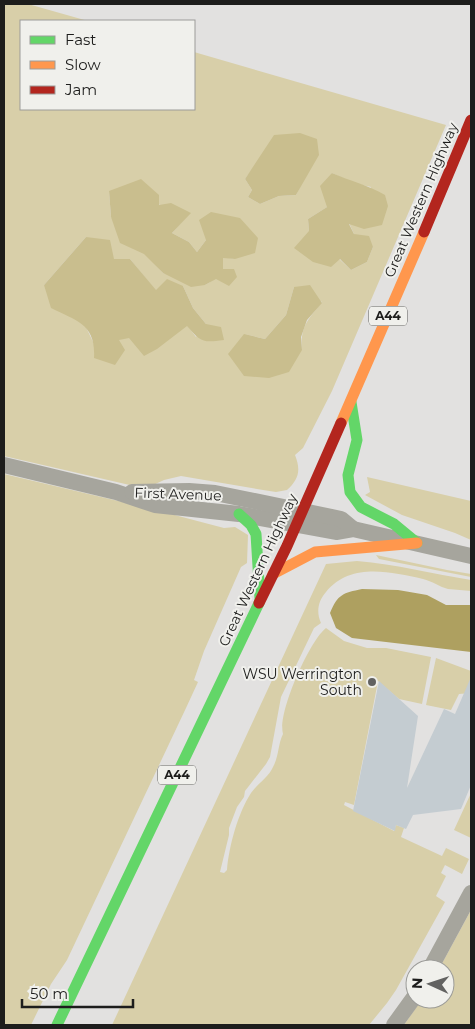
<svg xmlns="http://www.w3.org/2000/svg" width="475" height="1029" viewBox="0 0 475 1029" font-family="Montserrat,sans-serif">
<rect width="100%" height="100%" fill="#e2e1e0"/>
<g fill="#d8cfa9" fill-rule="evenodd">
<path d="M4,4H28L88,21H21V109H194V52L446,125L332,391L303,448L295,455C301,470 299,479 287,490L276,492L263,490L181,476L164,480L149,487L134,486L4,456ZM259,160L302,183L296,195L279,196L260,204L248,197L252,190L245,179ZM332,173L353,183L371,187L349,223L354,234L373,247L367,262L351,270L309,231L308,219L327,207ZM109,191L190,213L172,233L189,242L197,252L206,240L235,259L223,257C223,272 218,278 205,285L163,273L111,217ZM86,237L114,260L130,259L156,291L183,286L193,308L206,324L196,337L187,325L94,344L85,325L44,285ZM294,287L322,302C308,320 300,326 302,350L244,334L265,339L286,315Z"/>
<polygon points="4,474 148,508 224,528 235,527 248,535 247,563 241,567 204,651 194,680 198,682 186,708 67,960 51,984 31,1025 4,1025"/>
<polygon points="367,477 471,501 471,540 455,533 402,515 365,495 370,492"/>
<polygon points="376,555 447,570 471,574 471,577 379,559"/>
<path d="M357,561C396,564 433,574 471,580V591C464,590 456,590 448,589C440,587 432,581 423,579C390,572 351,562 326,592C318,601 316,612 321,623L314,628L281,697L270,757L266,764L245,791L244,797L237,807L229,828V835L220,872L224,873L227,870C229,846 238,813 251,793C257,784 269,777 273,767C279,756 278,744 283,734C277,713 310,640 326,628L344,641L367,648H386L431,657L422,704L399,699L378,681L354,805L345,802L344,805L394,831L396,825L404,828L401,837L442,856L446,848L469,859L462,874L445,865L441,873L446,876L436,896L445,902L396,990L387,1003L369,1025H112L326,564Z"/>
<polygon points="436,658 471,671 471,693 459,694 451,710 426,705"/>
<polygon points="471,793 471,838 454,830"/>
<polygon points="471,910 471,1025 404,1025 422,999 445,999 445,969 439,969"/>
</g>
<g fill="#c9be8e">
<polygon points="300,133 317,139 319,155 296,195 279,196 260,204 248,197 252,190 245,179 274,135"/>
<path d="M332,173C350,181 368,185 385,195L388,206L382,225L364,229L349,224L354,234L369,236L373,247L367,262L351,270L340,259L331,267L313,262L294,248L309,231L308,219L327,207L320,186Z"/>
<polygon points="141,179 159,195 159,205 171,203 191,213 172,233 189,242 197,252 206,240 199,220 211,212 240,218 258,238 255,253 235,259 223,258 223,269 234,269 237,277 229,286 216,279 205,285 191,287 163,273 144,254 120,243 111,217 109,191"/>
<path d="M86,237L110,240L114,259H130L156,290L167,279L183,286L193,308L206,324L221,327L224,340C202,343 201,342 187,326L157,349L144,356L129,338L119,340L125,350L115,365L94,358C96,324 77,321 51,308L44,285Z"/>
<polygon points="310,285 322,303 307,320 301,337 302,350 289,372 269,378 244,376 228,354 244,334 265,339 286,315 294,287"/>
</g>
<path fill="#aea060" d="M362,589L398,590L427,595L446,605H471V652L352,638L336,628L330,613C338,594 343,593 362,589Z"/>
<polygon fill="#c4ccd1" points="471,677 471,785 461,809 413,815 406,829 396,825 395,831 353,811 379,681 418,716 407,788 444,709 455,714"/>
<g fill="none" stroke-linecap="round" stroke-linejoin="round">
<g stroke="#a6a59d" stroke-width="16">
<polyline points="4,465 116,492 155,505 239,514 336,532 353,529 471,556"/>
<polyline points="132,492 189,491 215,493 332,517 341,519 353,529"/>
<polyline points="430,969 471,893"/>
<polyline points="394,1025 415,996"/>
</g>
<g stroke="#63d668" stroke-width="11">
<polyline points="351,402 357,440 348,475 350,492 361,507 394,524 417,543"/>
<polyline points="239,514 251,525 256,534 260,599"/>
<polyline points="57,1025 259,603"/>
</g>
<g stroke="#ff974d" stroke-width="11">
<polyline points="341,423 424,232"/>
<polyline points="273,574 315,552 417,543"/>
</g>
<g stroke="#b3261e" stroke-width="11">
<polyline points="424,232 471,120"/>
<polyline points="259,603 287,546 341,423"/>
</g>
</g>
<circle fill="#626261" stroke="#f0f0ec" stroke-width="2" cx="372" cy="682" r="5"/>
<g text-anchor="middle" stroke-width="4" stroke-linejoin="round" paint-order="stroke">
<g fill="#f0f0ec" stroke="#5c5c5a" stroke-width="1">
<rect x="369" y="306.5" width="38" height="19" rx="4"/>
<rect x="158" y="765.5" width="38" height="19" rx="4"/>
</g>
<g font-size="12" font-weight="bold" fill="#1d1d1c">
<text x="388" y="320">A44</text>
<text x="177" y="779">A44</text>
</g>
<g font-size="14" fill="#1d1d1c" stroke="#f0f0ec">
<text transform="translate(421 200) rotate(-67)" y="5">Great Western Highway</text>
<text transform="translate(178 494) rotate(2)" y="5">First Avenue</text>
<text transform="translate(258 570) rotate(-65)" y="5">Great Western Highway</text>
</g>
<g font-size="14" fill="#1d1d1c" stroke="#f0f0ec" text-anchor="end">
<text x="362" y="679">WSU Werrington<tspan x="362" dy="16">South</tspan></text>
</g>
</g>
<rect width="475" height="1029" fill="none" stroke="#1d1d1c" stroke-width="10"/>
<rect x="20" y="20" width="175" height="90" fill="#f0f0ec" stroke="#9c9c99"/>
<rect x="30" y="36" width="25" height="8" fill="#63d668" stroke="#9c9c99"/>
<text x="65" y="45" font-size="15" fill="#1d1d1c">Fast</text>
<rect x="30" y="61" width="25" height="8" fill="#ff974d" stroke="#9c9c99"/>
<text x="65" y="70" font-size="15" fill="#1d1d1c">Slow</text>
<rect x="30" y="86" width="25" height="8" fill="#b3261e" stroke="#9c9c99"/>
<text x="65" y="95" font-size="15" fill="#1d1d1c">Jam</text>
<g transform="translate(430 984) rotate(273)"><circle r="24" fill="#f0f0ec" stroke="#9c9c99"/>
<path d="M0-4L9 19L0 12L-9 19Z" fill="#626261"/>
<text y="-8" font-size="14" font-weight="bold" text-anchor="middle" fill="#1d1d1c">N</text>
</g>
<path d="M22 999v8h111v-8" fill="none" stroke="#1d1d1c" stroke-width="2.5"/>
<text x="30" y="999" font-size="15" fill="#1d1d1c" stroke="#f0f0ec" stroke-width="4" paint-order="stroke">50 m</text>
</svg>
